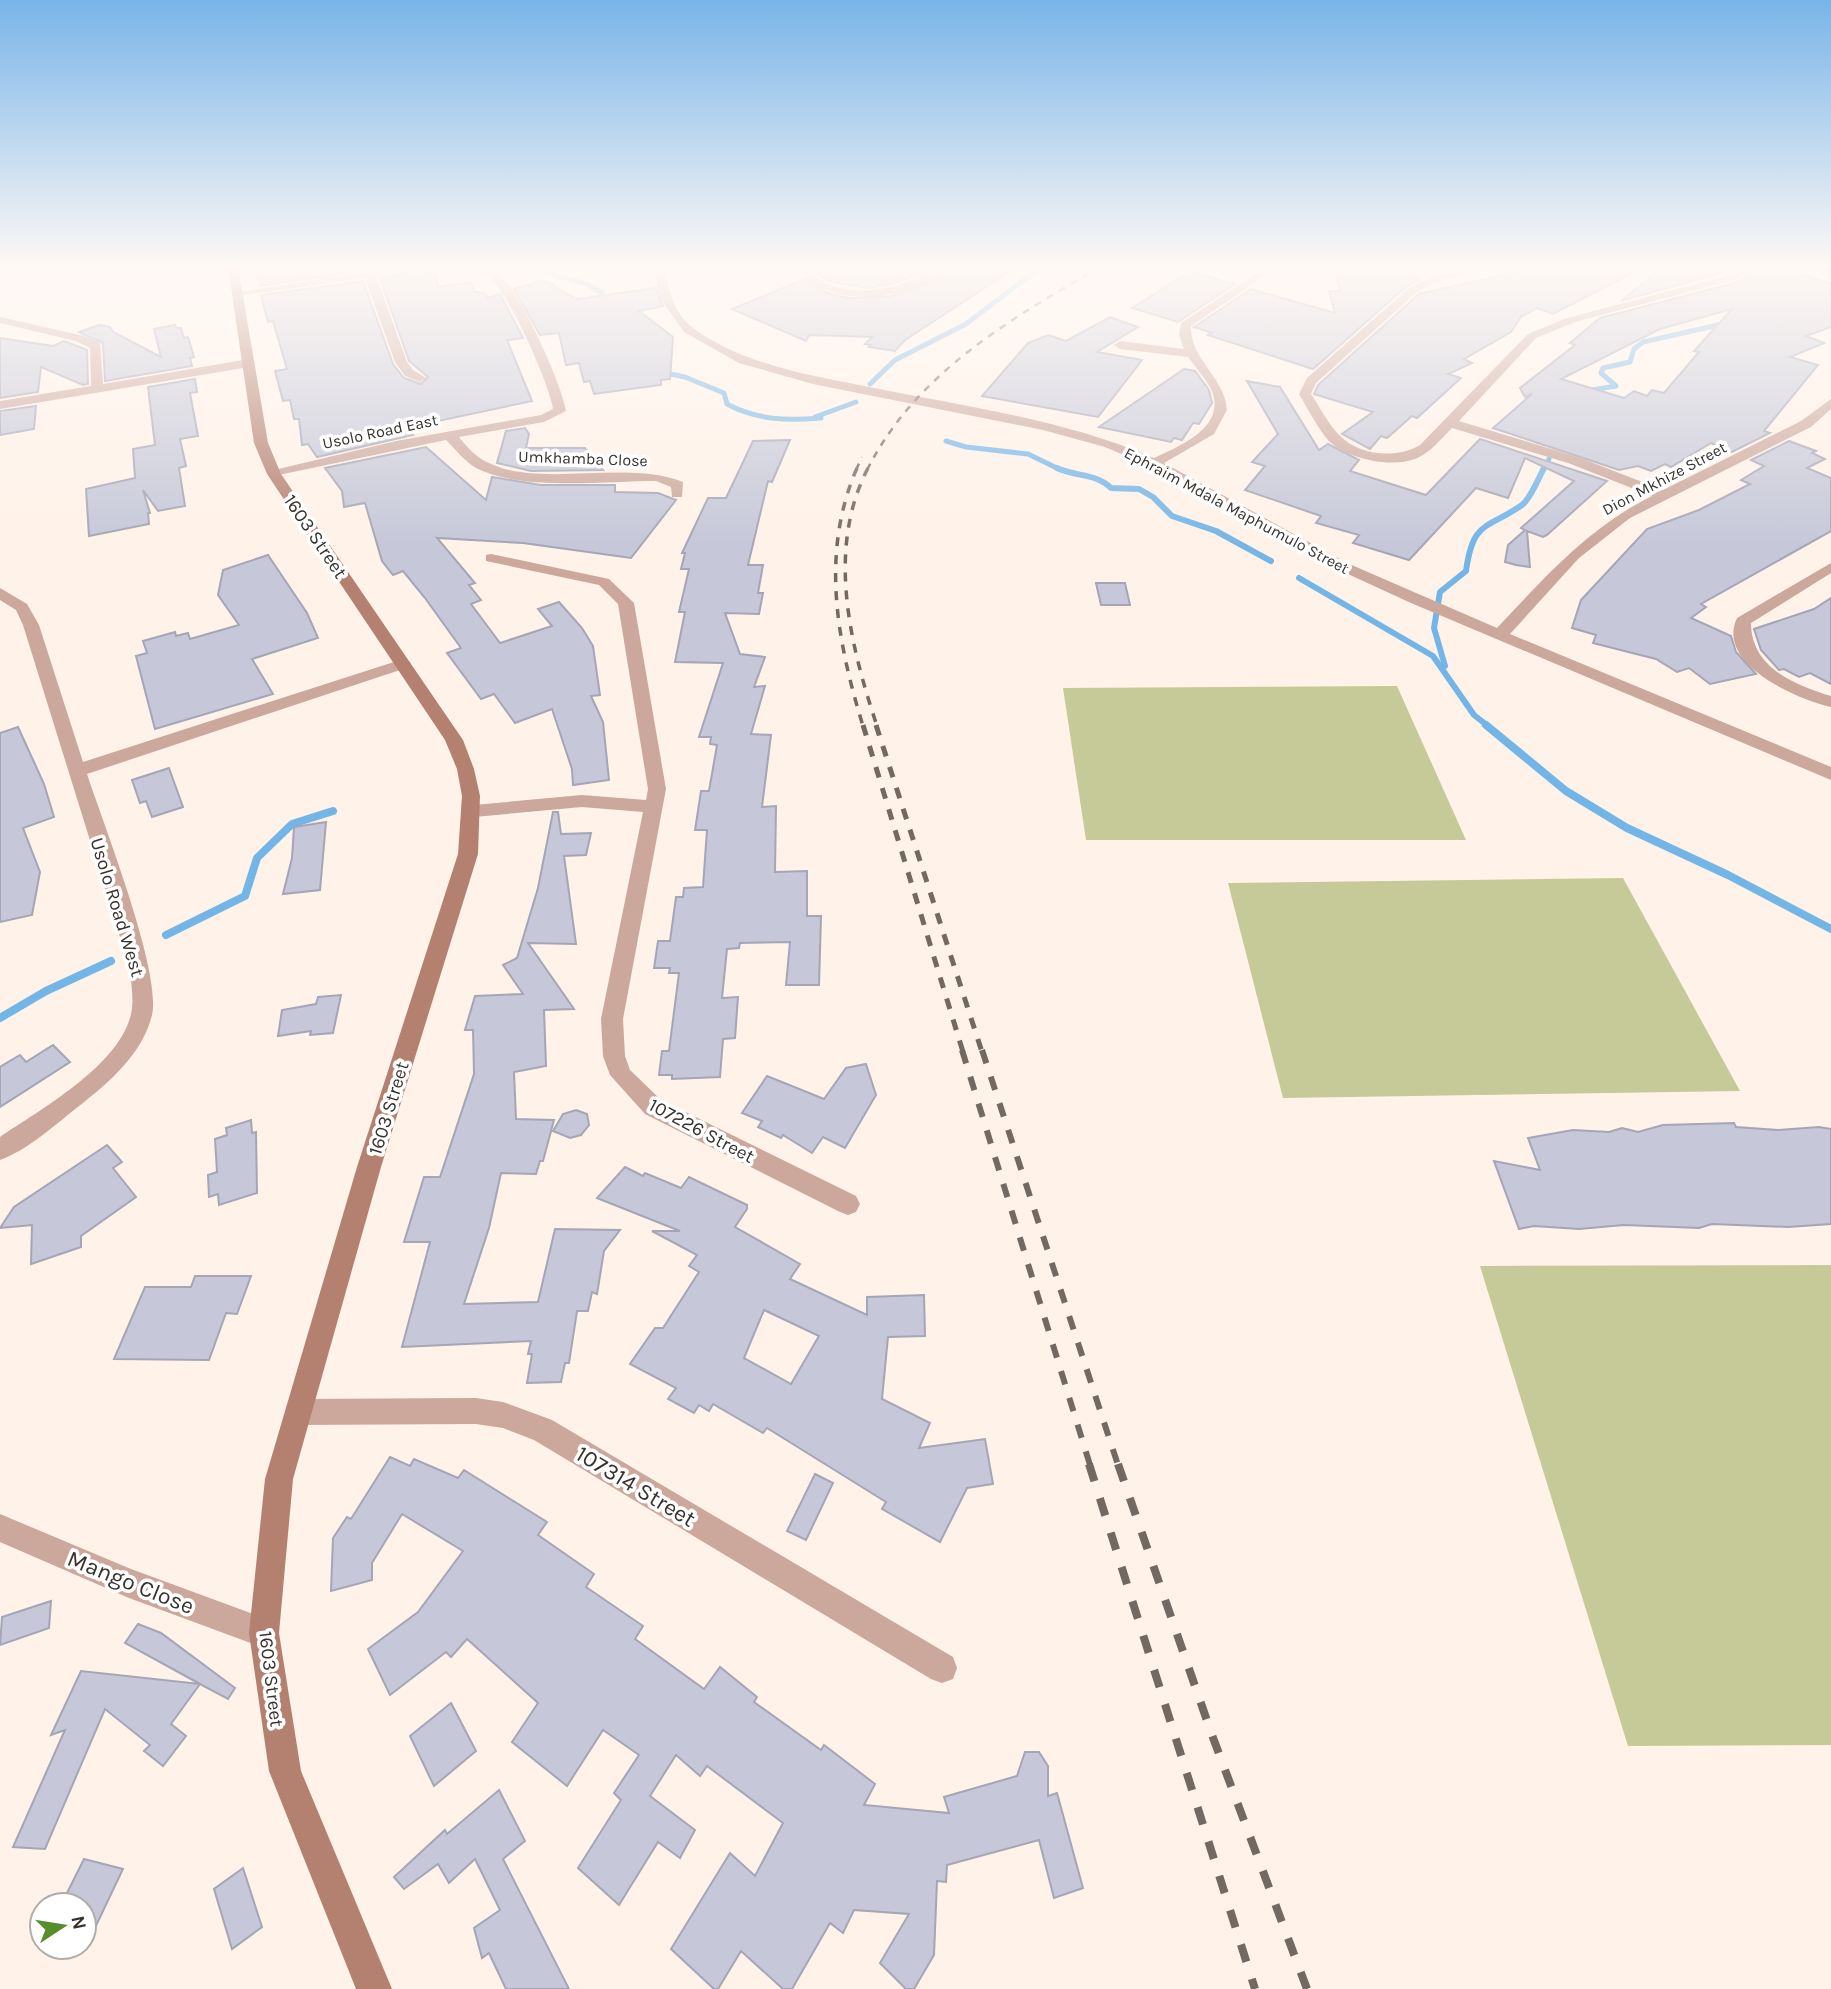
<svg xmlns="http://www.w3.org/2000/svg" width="1831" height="1989" viewBox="0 0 1831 1989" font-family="Karla,sans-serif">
<rect width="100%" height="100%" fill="#fff2e8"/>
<g fill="#c6c998">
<polygon points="1397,686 1466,840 1086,840 1063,688"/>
<polygon points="1623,878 1740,1091 1283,1098 1228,883"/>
<polygon points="1831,1265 1831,1745 1628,1746 1480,1266"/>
</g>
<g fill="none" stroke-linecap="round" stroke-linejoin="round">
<g stroke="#74b5e8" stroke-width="5">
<polyline points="485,267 503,267"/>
<polyline points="528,267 587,284 602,293 603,305"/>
<path d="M661,372L685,377L724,393L727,404C757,420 787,421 821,418"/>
<polyline points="870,384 895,360 966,324 1041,267"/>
<polyline points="1587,395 1592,390 1616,386 1601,373 1603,368 1630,362 1634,349 1643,342 1727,323"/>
<polyline points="815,417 856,402"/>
<polyline points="946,441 966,447 1028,454 1061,470"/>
<polyline points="1543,470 1549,459"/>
</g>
<g stroke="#74b5e8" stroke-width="6">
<path d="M1057,468C1076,477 1096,473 1111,488L1139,489L1153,497L1172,516L1216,531L1271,561"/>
<polyline points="1299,578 1433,656 1474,715 1488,726"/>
<path d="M1445,666L1434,628L1440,592L1466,571C1473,520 1486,530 1522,505C1531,498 1538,479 1544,468"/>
</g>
<g stroke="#74b5e8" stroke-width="8">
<polyline points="1486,725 1566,791 1627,828 1728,875 1831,929"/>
<polyline points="166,935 245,896 257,858 292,824 333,811"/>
<polyline points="0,1018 46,991 111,961"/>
</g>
</g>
<g fill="#c6c8d9" stroke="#a4a5b6" stroke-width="2" fill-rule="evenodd">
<polygon points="256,267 385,267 260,286"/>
<polygon points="821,267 933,267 895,283 868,288 828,281 817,274 822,272"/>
<polygon points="950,267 1017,267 905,340 895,351 869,347 871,345 865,344 872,337 809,335 806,341 732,309 805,279 827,293 848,298 892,296 933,281"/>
<polygon points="1340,267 1408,267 1419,280 1407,286 1313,369 1208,335 1212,333 1194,327 1251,289 1335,313 1329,291 1340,291 1335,269 1341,270"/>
<polygon points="1520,267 1644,267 1553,314 1537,308 1521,317 1511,332 1464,359 1472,363 1448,374 1461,378 1417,418 1412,416 1387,438 1381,436 1370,449 1342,434 1373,412 1314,394 1318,385 1419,294 1521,271"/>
<polygon points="1663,267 1742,267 1621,301"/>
<path d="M1763,267H1806L1799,274L1831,283V327L1806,336L1824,343L1790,357L1818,365L1764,431L1770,433L1732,452L1711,443L1671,467L1665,464L1651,471L1638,466L1619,470L1493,428L1532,394L1525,397L1520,388L1575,345L1570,343L1600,318L1738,282ZM1732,309L1694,351L1699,352L1664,393L1652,390L1647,396L1634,391L1624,398L1561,379L1660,329Z"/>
<polygon points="425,269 425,273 434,272 438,287 470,282 475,292 485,293 488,298 500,294 523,338 507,340 532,401 405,428 413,435 317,457 308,444 302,445 299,419 294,419 290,400 283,401 275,371 287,369 273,321 268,322 261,295 363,281 393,364 404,378 421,384 428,377 409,361 380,278"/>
<polygon points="1191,271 1235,284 1178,322 1132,308"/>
<polygon points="540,281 554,284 555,288 577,299 655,288 663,306 639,311 673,337 670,379 661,380 661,385 594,394 590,381 584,382 579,363 566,365 559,333 540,335 514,289"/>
<polygon points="1110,317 1138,327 1097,352 1142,360 1098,417 982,396 1028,343 1048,335 1066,341"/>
<polygon points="99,325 110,327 113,332 161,357 154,329 175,325 176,328 181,328 184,338 188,337 194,357 190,358 192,366 105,381 103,343 79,332"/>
<polygon points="0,338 53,346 64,341 87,350 88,384 83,385 41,367 38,392 0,398"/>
<polygon points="1184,369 1195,371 1209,390 1212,403 1199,424 1193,423 1182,440 1174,438 1171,442 1099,427"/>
<polygon points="195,379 197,392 190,393 198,436 180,439 186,466 179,468 185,506 158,511 143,490 150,513 148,513 149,524 89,536 86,489 135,478 133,449 155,445 148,387"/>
<polygon points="1247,381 1280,387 1319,450 1328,444 1359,460 1350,471 1426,495 1480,439 1607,481 1547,535 1543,537 1527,531 1530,567 1516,565 1505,562 1508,545 1525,530 1521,528 1574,481 1525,458 1508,498 1476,488 1409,560 1353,543 1359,535 1316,523 1321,516 1245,490 1265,466 1252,462 1278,434"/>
<polygon points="36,406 34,429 0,435 0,411"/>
<polygon points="525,428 529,434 526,448 585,448 603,470 531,471 497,463 506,431"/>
<polygon points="790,440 772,482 768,481 748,565 763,565 758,593 763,593 759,614 725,613 740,654 765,657 754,687 765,686 751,734 771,735 762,807 776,806 775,872 807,871 807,916 821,916 819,985 786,985 790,942 740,943 739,948 727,949 722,998 738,997 735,1038 723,1039 720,1077 672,1079 672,1075 659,1075 662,1051 669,1051 679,973 669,973 670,968 654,968 658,941 670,941 676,897 683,897 684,888 703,887 707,830 695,830 701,791 709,791 717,745 710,744 711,737 699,737 723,663 675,662 685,612 679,612 689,569 681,569 685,553 682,553 708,498 726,498 753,441"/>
<polygon points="1789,441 1816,451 1812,453 1825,459 1807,468 1831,478 1831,531 1701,604 1706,607 1691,618 1731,636 1736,652 1756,674 1710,684 1689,668 1677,672 1656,659 1593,643 1596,635 1572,628 1581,600 1647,529 1699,510 1750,484 1741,480 1764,466 1751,460"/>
<polygon points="426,447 486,500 492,477 541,485 615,485 615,492 658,493 676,500 631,558 523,543 437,538 475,583 469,585 481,600 471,604 500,643 552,626 538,609 559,602 582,628 593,646 600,695 591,696 603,722 609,780 573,785 572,769 552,709 515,723 494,694 481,699 447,653 461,648 425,598 403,571 393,575 382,561 365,503 344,507 342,491 325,468"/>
<polygon points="268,555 307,613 318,638 252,659 273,694 155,729 136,656 147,653 143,641 175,632 176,636 188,633 190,639 239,625 218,595 223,570"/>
<polygon points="1096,583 1125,583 1130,605 1101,605"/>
<polygon points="1831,598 1831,684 1810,673 1799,677 1784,669 1779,670 1761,650 1754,629 1814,609"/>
<polygon points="18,727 44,784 54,817 23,828 40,872 32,915 0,922 0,733"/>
<polygon points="169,768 183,807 152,817 146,801 140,803 132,780"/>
<polygon points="553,812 558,812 561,834 591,833 586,855 564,856 576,944 528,943 574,1009 544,1010 546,1066 514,1072 516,1119 554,1120 543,1161 540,1161 536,1174 501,1173 489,1228 464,1304 538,1302 555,1229 620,1230 604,1251 597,1294 592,1292 588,1311 577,1311 569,1363 565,1363 561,1382 527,1383 532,1354 528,1354 531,1341 402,1347 430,1242 404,1242 424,1177 440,1177 474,1074 473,1030 465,1030 475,996 523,994 503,965 517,958 538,888"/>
<polygon points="326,822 320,890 283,894 292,858 294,827"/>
<polygon points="341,995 333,1033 310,1035 311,1031 278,1036 282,1010 316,1004 318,997"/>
<polygon points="53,1045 70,1062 0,1107 0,1067 20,1055 26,1062"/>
<polygon points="866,1064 876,1095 845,1148 823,1137 812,1153 783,1135 781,1138 758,1127 762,1121 742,1113 767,1076 824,1099 846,1068"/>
<polygon points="576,1110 587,1114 589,1125 581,1135 570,1138 553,1131 563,1114"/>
<polygon points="251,1120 252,1133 256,1132 257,1193 219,1205 218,1194 209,1197 208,1175 217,1172 215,1139 227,1135 226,1128"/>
<polygon points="1734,1123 1736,1127 1778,1130 1819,1127 1831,1129 1831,1224 1788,1227 1712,1224 1699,1228 1624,1225 1579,1229 1534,1226 1519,1229 1494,1161 1540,1170 1528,1138 1573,1130 1609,1132 1622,1128 1638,1132 1663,1125"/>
<polygon points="107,1145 122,1162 113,1168 136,1197 81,1236 81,1247 31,1264 32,1225 0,1228 14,1207"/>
<path d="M625,1167L643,1176L645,1173L681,1188L689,1177L747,1205V1209L735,1227L800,1264L790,1279L867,1315V1297L924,1295L925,1336L888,1337L882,1399L930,1423L919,1448L985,1439L993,1484L967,1488L940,1542L882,1509L886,1502L767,1428L763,1433L713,1404L709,1411L699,1405L694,1413L668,1399L676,1388L630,1364L655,1328H663L699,1272L689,1266L697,1255L652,1231H680L597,1198ZM764,1310L819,1336L791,1384L744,1358Z"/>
<polygon points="195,1276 251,1276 237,1314 226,1313 209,1360 114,1359 145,1287 191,1287"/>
<polygon points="390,1457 410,1466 414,1459 458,1478 464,1470 547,1522 538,1535 594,1574 586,1587 643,1626 635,1639 704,1689 720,1667 757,1697 754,1702 821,1750 824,1745 875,1784 864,1805 949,1813 944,1797 1017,1776 1025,1752 1039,1752 1048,1766 1048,1796 1057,1793 1083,1888 1054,1898 1039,1840 947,1865 946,1882 937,1881 934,1955 914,1989 906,1989 880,1963 909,1914 854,1910 843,1933 830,1923 792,1989 783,1989 741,1951 718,1989 714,1989 671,1949 730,1853 755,1876 783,1823 707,1766 700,1776 676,1755 650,1796 695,1830 680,1858 658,1842 619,1905 578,1868 621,1800 614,1793 639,1755 603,1730 567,1786 512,1742 538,1703 467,1639 451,1657 446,1652 390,1695 368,1649 418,1612 463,1551 402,1514 372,1563 372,1580 331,1591 333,1538 347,1517 351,1519"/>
<polygon points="815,1474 833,1483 806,1540 787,1531"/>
<polygon points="51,1601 49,1628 0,1645 2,1617"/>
<polygon points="138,1624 161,1633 235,1688 228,1699 200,1684 171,1724 186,1736 163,1766 144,1751 150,1745 105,1709 45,1849 13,1847 65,1730 51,1735 81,1671 200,1684 125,1643"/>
<polygon points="451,1703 476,1751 434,1786 410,1736"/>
<polygon points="499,1790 525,1841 503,1859 569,1989 506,1989 489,1953 482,1958 474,1928 500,1910 475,1859 449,1883 438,1864 404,1889 394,1877 445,1830 447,1834"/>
<polygon points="84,1859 123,1869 84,1951 84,1905 61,1905"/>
<polygon points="243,1868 262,1927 232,1949 214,1889"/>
</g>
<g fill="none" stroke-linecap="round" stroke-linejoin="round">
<g fill="#cba79c" fill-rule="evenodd">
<polygon points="399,267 423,267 376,276 407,362 413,370 426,378 420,382 405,376 395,362 365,278 238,296 232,293"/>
<path d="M461,267C473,266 487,265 498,273C519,289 562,384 566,411L544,422L459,437C467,447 476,457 487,462C537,489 625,459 683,482L682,497H672L671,487L656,481C605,481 524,491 478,469C465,462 456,450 446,440L269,477V471L274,470L396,441L541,415L553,409C550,385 509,293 490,278C481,271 469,273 461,267Z"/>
<path d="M655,267H665C669,290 673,313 693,328C745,366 814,376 874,388C969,407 1065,420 1154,458C1180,446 1228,427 1211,389C1205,378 1196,368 1188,357L1120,349L1114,345L1120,341L1184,349L1179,335L1181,323L1266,267H1278L1191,326C1190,360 1225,377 1227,410L1214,434L1164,463L1347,563L1497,628C1545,577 1589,527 1652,496L1568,463L1452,428C1441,439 1430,453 1415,459C1390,468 1346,459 1328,440C1317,427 1308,409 1299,394L1307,378L1409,288C1433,274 1463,267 1490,267L1433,283L1417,292L1316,383L1311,394C1320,407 1328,424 1339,435C1359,456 1397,459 1420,445L1528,334L1567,318L1729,275L1748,267H1761L1737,279L1575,322L1536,338L1459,421L1578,457L1663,490L1801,421L1831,399V409L1811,427L1630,518L1579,558L1510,634L1831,767V780L1411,603L1337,569L1149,466L1105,447L1043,430L813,384L739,363L684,332L658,295Z"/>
<path d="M796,267H806C828,296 877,295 908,281C922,275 933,266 948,267C911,301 828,312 796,267Z"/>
<polygon points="0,317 84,336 100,343 103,384 249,359 255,363 249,367 0,409 0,401 91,386 90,348 76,341 0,323"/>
<polygon points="491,554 609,579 634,603 666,789 623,1019 625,1056 630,1070 661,1100 856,1196 860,1204 856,1212 848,1215 840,1212 645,1114 610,1075 603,1056 601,1019 643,812 582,807 474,817 465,811 474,805 582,795 646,800 648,789 618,604 599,585 486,561 486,555"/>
<path d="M1831,563V573L1751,623C1751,667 1794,685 1831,696V707C1798,699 1715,665 1737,618Z"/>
<path d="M0,588L27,604L39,625L83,762L397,661H409L411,664L409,667L87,774C103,823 162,972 152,1015C143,1053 109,1083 79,1106C56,1124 28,1150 0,1160V1137C41,1109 115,1068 130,1018C135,1002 131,985 130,969L23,625L16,610L0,600Z"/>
<polygon points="476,1398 503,1402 552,1420 953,1657 957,1668 953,1679 942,1683 931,1679 534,1440 503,1428 476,1424 298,1425 288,1421 285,1412 288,1403 298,1399"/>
<polygon points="0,1514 131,1569 275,1622 279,1633 275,1644 264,1648 129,1598 0,1542"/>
</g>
<polygon fill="#b48171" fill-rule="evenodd" points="228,267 238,267 268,443 281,474 463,740 474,769 480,796 478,854 381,1167 293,1479 279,1633 301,1771 392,1989 356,1989 269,1771 249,1633 265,1479 357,1167 458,854 462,796 457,769 445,740 267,474 254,443"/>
<g stroke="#716962" stroke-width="2.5" stroke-dasharray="7 7" stroke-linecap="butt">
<polyline points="856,470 862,457"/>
<path d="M867,470C916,373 1009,320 1100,267"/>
</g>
<g stroke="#716962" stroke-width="3.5" stroke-dasharray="9 9" stroke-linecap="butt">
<path d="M857,468C820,553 837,641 863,726"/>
<path d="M868,468C826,549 850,645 877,726"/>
</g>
<g stroke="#716962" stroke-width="5" stroke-dasharray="11 11" stroke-linecap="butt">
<polyline points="863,725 963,1052"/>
<polyline points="876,725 982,1052"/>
</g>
<g stroke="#716962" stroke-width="6" stroke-dasharray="14 14" stroke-linecap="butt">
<polyline points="962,1050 1090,1465"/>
<polyline points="982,1050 1118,1465"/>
</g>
<g stroke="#716962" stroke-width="8" stroke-dasharray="18 18" stroke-linecap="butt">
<polyline points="1089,1464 1255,1989"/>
<polyline points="1118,1464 1212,1735 1307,1989"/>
</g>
</g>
<linearGradient id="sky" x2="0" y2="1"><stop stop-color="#79b4e8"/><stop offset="0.49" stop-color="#fff9f5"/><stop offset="1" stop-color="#fff9f5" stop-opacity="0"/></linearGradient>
<rect width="1831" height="545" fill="url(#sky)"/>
<g text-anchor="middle" stroke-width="7" stroke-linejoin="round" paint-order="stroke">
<g font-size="16" fill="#38322d" stroke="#fff">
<text transform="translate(380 431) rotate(-12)" y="6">Usolo Road East</text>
<text transform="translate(583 458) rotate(2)" y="6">Umkhamba Close</text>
<text transform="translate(1664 478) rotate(-28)" y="6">Dion Mkhize Street</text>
<text transform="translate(1237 510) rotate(28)" y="6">Ephraim Mdala Maphumulo Street</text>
</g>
<g font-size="19" fill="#38322d" stroke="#fff">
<text transform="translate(316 536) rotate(56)" y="7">1603 Street</text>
<text transform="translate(118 907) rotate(73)" y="7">Usolo Road West</text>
<text transform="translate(388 1108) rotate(-73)" y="7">1603 Street</text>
<text transform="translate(702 1130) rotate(28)" y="7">107226 Street</text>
<text transform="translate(272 1679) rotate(83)" y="7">1603 Street</text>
</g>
<g font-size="23" fill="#38322d" stroke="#fff">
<text transform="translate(636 1486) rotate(31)" y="8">107314 Street</text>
<text transform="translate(131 1582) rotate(22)" y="8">Mango Close</text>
</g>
</g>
<g transform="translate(63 1926) rotate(78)"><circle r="33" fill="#ffffff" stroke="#afadab" stroke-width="2"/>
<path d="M0-5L12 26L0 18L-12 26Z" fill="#558e2b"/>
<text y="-10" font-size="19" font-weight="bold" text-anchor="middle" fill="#38322d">N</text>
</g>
</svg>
